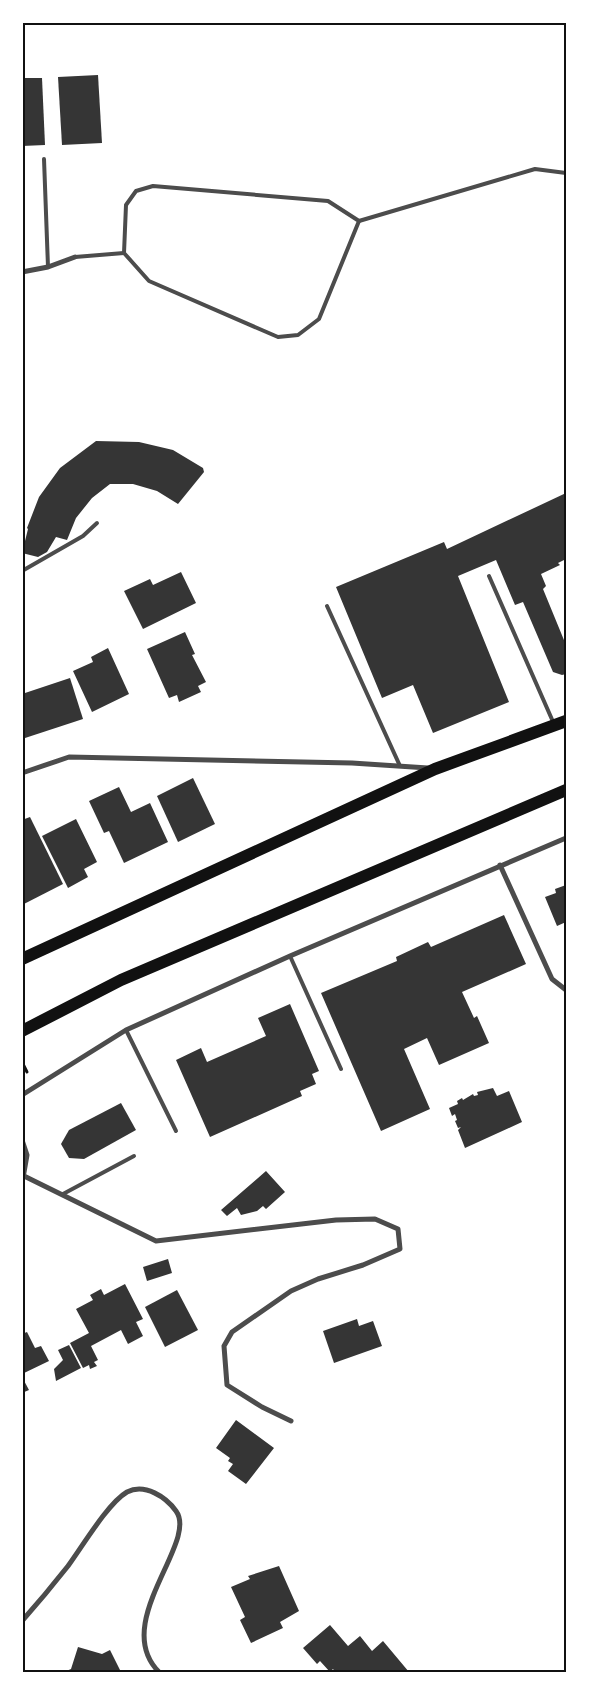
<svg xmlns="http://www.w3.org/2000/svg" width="589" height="1695" viewBox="0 0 589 1695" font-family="'Alegreya Sans',sans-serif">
<rect width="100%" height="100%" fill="#fff"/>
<g fill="#353535">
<polygon points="98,75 102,143 62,145 58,77"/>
<polygon points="22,78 42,78 45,145 22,146"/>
<polygon points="96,441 139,442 173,450 203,468 204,472 178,504 157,491 133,484 110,484 92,498 76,518 67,540 56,537 47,552 38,557 22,553 28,529 27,528 39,497 60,468"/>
<polygon points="566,493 566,559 558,563 560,565 541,574 546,586 543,589 566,645 566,674 562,675 553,672 523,602 515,605 496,560 458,576 509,702 433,733 413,685 382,698 336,587 444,542 447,549"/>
<polygon points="181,572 196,603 143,629 124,591 150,579 153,585"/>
<polygon points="185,632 195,654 192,655 206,682 198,686 201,692 179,702 177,695 169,698 147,649"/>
<polygon points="108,648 129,694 92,712 73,671 93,662 91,657"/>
<polygon points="70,678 83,719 22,739 22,694"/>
<polygon points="193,778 215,824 178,842 157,796"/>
<polygon points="119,787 131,812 150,803 168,842 124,863 109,831 104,833 89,801"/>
<polygon points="30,817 63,884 22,905 22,820"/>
<polygon points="76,819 97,862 84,869 88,877 68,888 42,836"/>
<polygon points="566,885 566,922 557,926 545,897 556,893 555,889"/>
<polygon points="504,915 526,964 462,992 474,1018 477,1016 489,1043 439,1065 427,1038 404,1049 430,1109 381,1131 321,993 397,961 396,957 428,942 431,947"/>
<polygon points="290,1004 319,1071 312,1074 316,1084 300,1091 302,1096 210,1137 176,1060 201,1048 207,1062 266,1036 258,1018"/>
<polygon points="493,1088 497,1096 509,1091 522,1122 465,1148 458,1130 461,1127 458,1128 455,1121 457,1120 455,1114 452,1116 449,1108 458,1104 457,1101 462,1098 463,1100 473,1094 474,1096 478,1095 477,1092"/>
<polygon points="121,1103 136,1130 84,1159 69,1158 61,1144 69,1130"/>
<polygon points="266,1171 285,1192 266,1209 263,1206 257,1211 241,1215 237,1208 227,1216 221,1210"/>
<polygon points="168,1259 172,1273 147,1281 143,1267"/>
<polygon points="125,1284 143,1319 136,1322 143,1336 128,1344 121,1330 91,1346 98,1360 94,1362 97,1366 90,1369 89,1365 83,1368 70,1343 89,1333 76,1309 93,1300 90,1295 101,1289 104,1295"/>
<polygon points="177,1290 198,1330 165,1347 145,1307"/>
<polygon points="357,1319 359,1326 373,1321 382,1346 334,1363 323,1331"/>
<polygon points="27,1332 35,1348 41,1346 49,1361 22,1374 22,1334"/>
<polygon points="69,1345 81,1368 56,1381 54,1369 63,1360 58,1350"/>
<polygon points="22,1377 29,1390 22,1393"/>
<polygon points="236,1420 274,1448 246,1484 228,1471 233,1464 228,1461 230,1458 216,1448"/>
<polygon points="279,1566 299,1611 280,1622 283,1628 251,1643 240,1620 245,1617 231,1587 250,1579 248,1576"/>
<polygon points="330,1625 348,1646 360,1636 372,1651 383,1641 409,1672 335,1672 333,1669 330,1672 320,1661 317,1664 303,1648"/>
<polygon points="78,1647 102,1654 110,1650 121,1672 64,1672 71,1669"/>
</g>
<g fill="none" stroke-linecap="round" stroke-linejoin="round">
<polyline stroke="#111" stroke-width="3" points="22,1062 27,1072"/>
<g stroke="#4c4c4c" stroke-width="4">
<polyline points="44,159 48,267"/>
<polygon points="153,186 328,201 359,221 319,319 298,335 278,337 149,281 124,253 126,205 136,191"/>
<polyline points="359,221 535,169 566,173"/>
<polyline points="75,257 124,253"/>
<polyline points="22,571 83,536 97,523"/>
<polyline points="489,576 554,724"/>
<polyline points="327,606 400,766"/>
<polyline points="290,956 341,1069"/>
<polyline points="126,1030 176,1131"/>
<polyline points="63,1194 134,1156"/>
</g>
<g stroke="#4c4c4c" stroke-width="5">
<polyline points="22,272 48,267 75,257"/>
<polyline points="22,773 69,757 352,763 428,768"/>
<polyline points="500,865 552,979 566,990"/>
<polyline points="22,1095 126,1030 290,956 566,838"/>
<polyline points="22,1140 27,1155 23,1178"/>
<polyline points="24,1176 156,1241 336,1220 375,1219 398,1229 400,1249 363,1265 318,1279 291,1291 232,1332 224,1346 227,1385 262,1407 291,1421"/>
<path d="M22,1621C38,1603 53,1585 68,1566C82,1547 108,1503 127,1492C145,1483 166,1497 176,1511C199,1542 110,1623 159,1672"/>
</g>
<g stroke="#111" stroke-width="12">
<polyline points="22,959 435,769 566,721"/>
<polyline points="22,1031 121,980 566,790"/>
</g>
</g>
<rect width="589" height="1695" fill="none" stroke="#ffffff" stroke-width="48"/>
<rect x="24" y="24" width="541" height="1647" fill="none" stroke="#111" stroke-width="2"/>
</svg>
